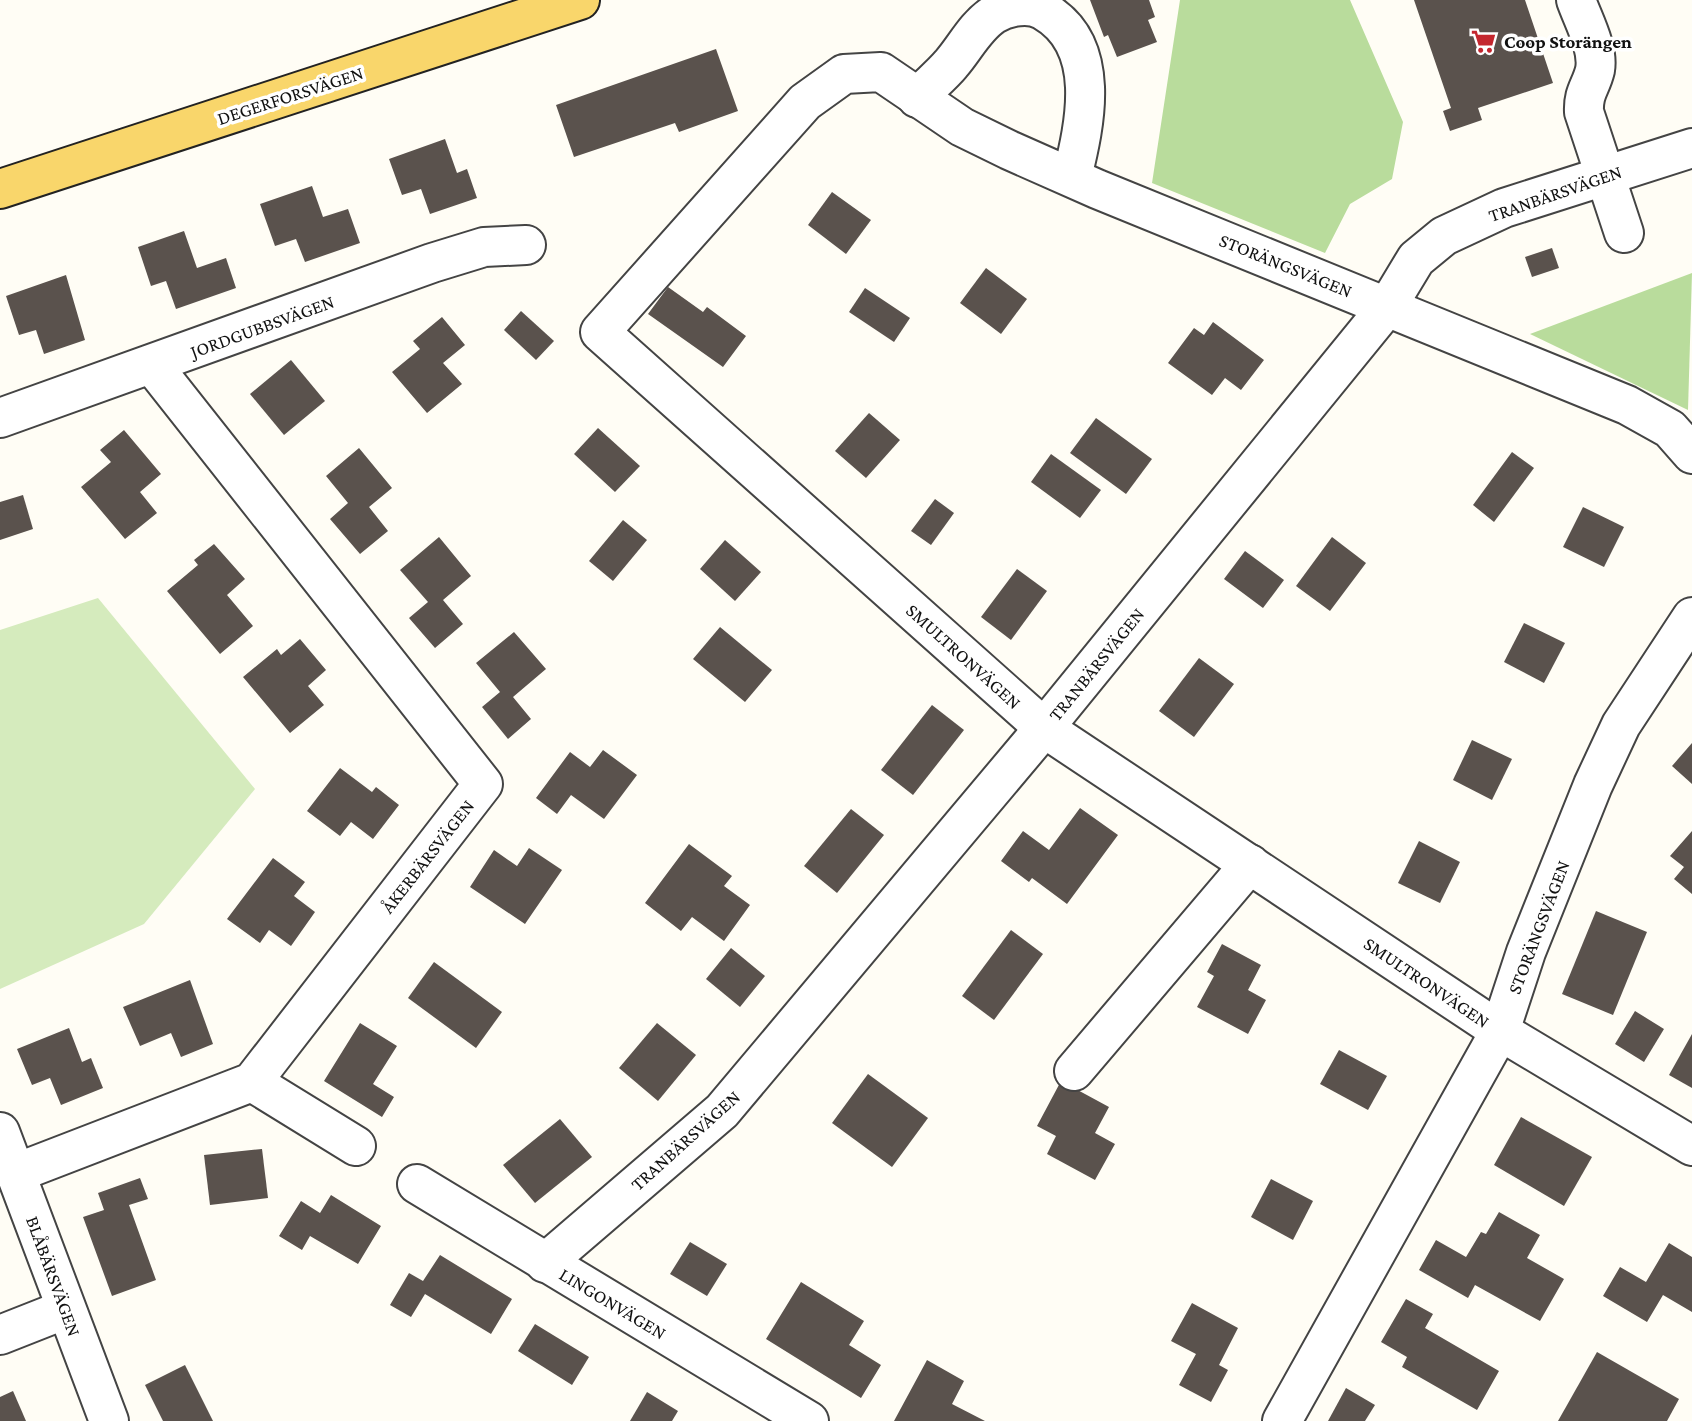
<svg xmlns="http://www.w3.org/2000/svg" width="1692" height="1421" viewBox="0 0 1692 1421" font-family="'Crimson Pro',serif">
<rect width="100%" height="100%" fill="#fffdf5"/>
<polygon fill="#d5ebbd" points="98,598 255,789 144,924 0,989 0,630"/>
<g fill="#b9dc9c">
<polygon points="1180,0 1350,0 1403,122 1392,179 1350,204 1325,253 1152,183"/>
<polygon points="1692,273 1688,410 1530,334"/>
</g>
<g fill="#5a524d">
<polygon points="1090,0 1149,0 1155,17 1148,20 1157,42 1117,57 1108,35 1104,37"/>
<polygon points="1414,0 1525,0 1553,83 1478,108 1482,120 1450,131 1443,111 1451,108"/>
<polygon points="716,49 738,111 679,132 675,123 574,157 556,105"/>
<polygon points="445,139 457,173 467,169 477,198 430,214 421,189 402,195 389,159"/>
<polygon points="312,186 323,217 348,209 360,243 305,262 296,239 275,246 260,204"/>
<polygon points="832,192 871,220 846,254 808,225"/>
<polygon points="184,231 197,268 226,258 236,288 176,309 166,281 151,286 138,247"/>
<polygon points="1552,248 1559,268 1532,277 1525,257"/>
<polygon points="986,268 1027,299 1001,334 960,303"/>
<polygon points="66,275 85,340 44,354 36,330 19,335 6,296"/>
<polygon points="668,287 703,312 707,307 746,336 723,367 648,314"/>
<polygon points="865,288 910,318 894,342 849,312"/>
<polygon points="521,311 554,341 536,360 504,330"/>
<polygon points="442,317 465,345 443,363 462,384 427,413 392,372 420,349 413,341"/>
<polygon points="1213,322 1264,360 1241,390 1225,378 1212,395 1168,363 1194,328 1204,335"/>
<polygon points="291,360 325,401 284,435 250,394"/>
<polygon points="869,413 900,440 866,478 835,451"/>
<polygon points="1096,418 1152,459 1126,494 1070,453"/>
<polygon points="598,428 640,466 615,492 574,454"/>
<polygon points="124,430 161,474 140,492 157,513 125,539 81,487 111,462 100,450"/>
<polygon points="359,448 392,488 369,507 388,531 360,554 330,519 348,503 326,476"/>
<polygon points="1512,452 1534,468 1494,522 1473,505"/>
<polygon points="1051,454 1101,490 1080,518 1031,482"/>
<polygon points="23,495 33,529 0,540 0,502"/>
<polygon points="935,499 954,513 931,545 911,531"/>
<polygon points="1583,507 1624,527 1604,567 1563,547"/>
<polygon points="623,520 647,540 613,581 589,561"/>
<polygon points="439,537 471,576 443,600 463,624 435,648 409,618 428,602 400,570"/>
<polygon points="1332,537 1366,563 1330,611 1296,586"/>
<polygon points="725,540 761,572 735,601 700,569"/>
<polygon points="214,544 245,579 227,595 253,626 220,654 167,591 198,565 194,560"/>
<polygon points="1245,551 1284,580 1263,608 1224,579"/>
<polygon points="1017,569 1047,591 1011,640 981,617"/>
<polygon points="1524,623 1565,643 1544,683 1504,662"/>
<polygon points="720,627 772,670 745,702 693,659"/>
<polygon points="514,632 546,669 513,697 531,719 508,739 482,707 500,692 476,663"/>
<polygon points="300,639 326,670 308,686 324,705 290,733 243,677 277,649 281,655"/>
<polygon points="1199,658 1234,684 1194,737 1159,711"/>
<polygon points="932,705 964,730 913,795 881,770"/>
<polygon points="1472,740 1512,759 1492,800 1453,780"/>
<polygon points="1692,743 1692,784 1672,766"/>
<polygon points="603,750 637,775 604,819 571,795 557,814 536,798 570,752 590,767"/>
<polygon points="340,768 372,792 376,787 399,805 373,839 351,822 340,836 307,811"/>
<polygon points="1080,808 1118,835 1067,904 1032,878 1029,882 1001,861 1023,831 1049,850"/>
<polygon points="851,809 884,835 837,893 804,866"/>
<polygon points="1692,831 1692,894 1674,879 1684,867 1670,856"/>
<polygon points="1419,841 1460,862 1440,903 1398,883"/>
<polygon points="689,844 732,876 724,886 750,905 724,941 692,917 681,931 645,903"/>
<polygon points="529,848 562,870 525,924 470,887 494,850 517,866"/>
<polygon points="273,858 305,882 294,896 315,912 291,946 269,930 260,943 227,919"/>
<polygon points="1596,911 1647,932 1613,1015 1562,994"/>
<polygon points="1011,930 1043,954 994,1020 962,996"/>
<polygon points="1222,944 1261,965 1248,990 1266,1000 1248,1034 1197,1007 1214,976 1207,972"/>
<polygon points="731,948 765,976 740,1007 706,979"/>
<polygon points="434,962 502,1012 476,1048 408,998"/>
<polygon points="190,980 213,1044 181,1057 171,1033 140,1046 123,1007"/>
<polygon points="1635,1011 1664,1029 1644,1062 1615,1044"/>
<polygon points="360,1023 397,1046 373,1084 394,1097 382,1117 324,1081"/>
<polygon points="657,1023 696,1055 658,1101 619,1068"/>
<polygon points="69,1028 82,1062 91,1058 103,1088 61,1105 50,1078 32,1085 17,1049"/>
<polygon points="1692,1034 1692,1088 1669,1075"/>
<polygon points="1339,1050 1387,1076 1368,1110 1320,1084"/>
<polygon points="868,1074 928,1118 892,1167 832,1123"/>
<polygon points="1061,1081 1109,1107 1095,1133 1115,1144 1095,1180 1047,1154 1056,1136 1037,1126"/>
<polygon points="1521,1117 1592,1157 1564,1206 1494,1165"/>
<polygon points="560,1119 592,1157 535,1203 503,1165"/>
<polygon points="262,1149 268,1198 210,1205 204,1155"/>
<polygon points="140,1178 148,1199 129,1205 156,1280 112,1296 83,1217 104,1210 98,1193"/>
<polygon points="1271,1179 1313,1201 1293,1240 1251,1217"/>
<polygon points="331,1195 381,1226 358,1264 310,1236 302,1250 279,1236 301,1201 320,1213"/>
<polygon points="1499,1212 1540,1235 1527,1258 1564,1279 1540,1321 1475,1285 1468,1298 1419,1270 1436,1240 1466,1257 1481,1232 1486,1234"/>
<polygon points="690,1242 727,1264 707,1296 670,1274"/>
<polygon points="1669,1243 1692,1257 1692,1312 1663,1295 1647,1322 1603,1296 1620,1267 1646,1282"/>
<polygon points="440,1255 512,1299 491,1334 425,1294 411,1317 390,1305 409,1273 423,1281"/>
<polygon points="801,1282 864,1321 849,1345 881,1365 861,1398 766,1339"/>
<polygon points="1406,1299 1433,1314 1425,1328 1499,1371 1477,1410 1402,1367 1407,1357 1381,1342"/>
<polygon points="1192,1303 1238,1328 1219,1365 1228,1370 1211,1402 1179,1385 1196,1354 1171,1341"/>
<polygon points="535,1324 589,1357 572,1385 518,1351"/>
<polygon points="1597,1352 1679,1399 1667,1421 1558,1421"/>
<polygon points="927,1360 964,1381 952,1404 985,1421 894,1421"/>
<polygon points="185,1365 213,1421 163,1421 145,1385"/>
<polygon points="1346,1388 1375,1405 1365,1421 1328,1421"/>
<polygon points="13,1391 26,1421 0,1421 0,1397"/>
<polygon points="647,1392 678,1411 672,1421 630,1421"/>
</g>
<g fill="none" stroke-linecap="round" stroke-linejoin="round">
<defs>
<g id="minor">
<path d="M1576,0C1583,20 1599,48 1595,70C1591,87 1583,92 1584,112L1624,233"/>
<path d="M917,98C928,86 941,76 951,64C965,48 975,27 993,15C1007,6 1030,2 1044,11C1103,45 1085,124 1072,177"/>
<polyline points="0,418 432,263 484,247 526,245"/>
<polyline points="1692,454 1670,429 1627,405 1097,189 1009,150 962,127 881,72 844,74 805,102 600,332 1044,728 1500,1031 1692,1146"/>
<polyline points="1074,1071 1250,864"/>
<polyline points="252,1082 356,1146"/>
<polyline points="0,1132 109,1421"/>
<polyline points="16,1173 252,1082 483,784 153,366"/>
<polyline points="417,1184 809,1421"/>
<polyline points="545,1263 722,1111 1044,728 1387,307 1416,259 1444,236 1504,208 1692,148"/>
<polyline points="0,1335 66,1309"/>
<polyline points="1282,1421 1500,1031 1526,952 1593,785 1621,725 1692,617"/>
</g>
<polyline id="major" points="0,189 580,0"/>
</defs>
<use href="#minor" stroke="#444" stroke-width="42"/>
<use href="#major" stroke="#222" stroke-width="42"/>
<use href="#minor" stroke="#fff" stroke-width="38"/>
<use href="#major" stroke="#f9d66b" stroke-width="38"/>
</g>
<defs>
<symbol id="supermarket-bare" viewBox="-9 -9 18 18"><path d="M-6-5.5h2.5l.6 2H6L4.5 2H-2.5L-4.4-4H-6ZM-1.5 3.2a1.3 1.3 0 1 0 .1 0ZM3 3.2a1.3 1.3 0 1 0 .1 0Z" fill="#c4262e" stroke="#fff" stroke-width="2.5" paint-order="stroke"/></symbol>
</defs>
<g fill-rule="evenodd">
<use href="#supermarket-bare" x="1466" y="24" width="35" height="35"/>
</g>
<g text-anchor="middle" stroke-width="7" stroke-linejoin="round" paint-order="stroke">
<g font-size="19" font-weight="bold" fill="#111" stroke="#fff" text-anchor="start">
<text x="1504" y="48">Coop Storängen</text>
</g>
<g font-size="19" fill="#111" stroke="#fff">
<text transform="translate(290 95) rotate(-18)" y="7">DEGERFORSVÄGEN</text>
<text transform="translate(1555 193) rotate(-19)" y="7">TRANBÄRSVÄGEN</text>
<text transform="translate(1286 265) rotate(22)" y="7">STORÄNGSVÄGEN</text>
<text transform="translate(262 326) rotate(-20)" y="7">JORDGUBBSVÄGEN</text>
<text transform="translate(964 656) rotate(42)" y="7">SMULTRONVÄGEN</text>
<text transform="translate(1096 664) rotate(-51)" y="7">TRANBÄRSVÄGEN</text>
<text transform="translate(427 856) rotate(-52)" y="7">ÅKERBÄRSVÄGEN</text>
<text transform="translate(1538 927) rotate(-69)" y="7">STORÄNGSVÄGEN</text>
<text transform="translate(1427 982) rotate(34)" y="7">SMULTRONVÄGEN</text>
<text transform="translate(685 1140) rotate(-42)" y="7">TRANBÄRSVÄGEN</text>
<text transform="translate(54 1276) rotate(70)" y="7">BLÅBÄRSVÄGEN</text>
<text transform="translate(613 1303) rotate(31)" y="7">LINGONVÄGEN</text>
</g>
</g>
</svg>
